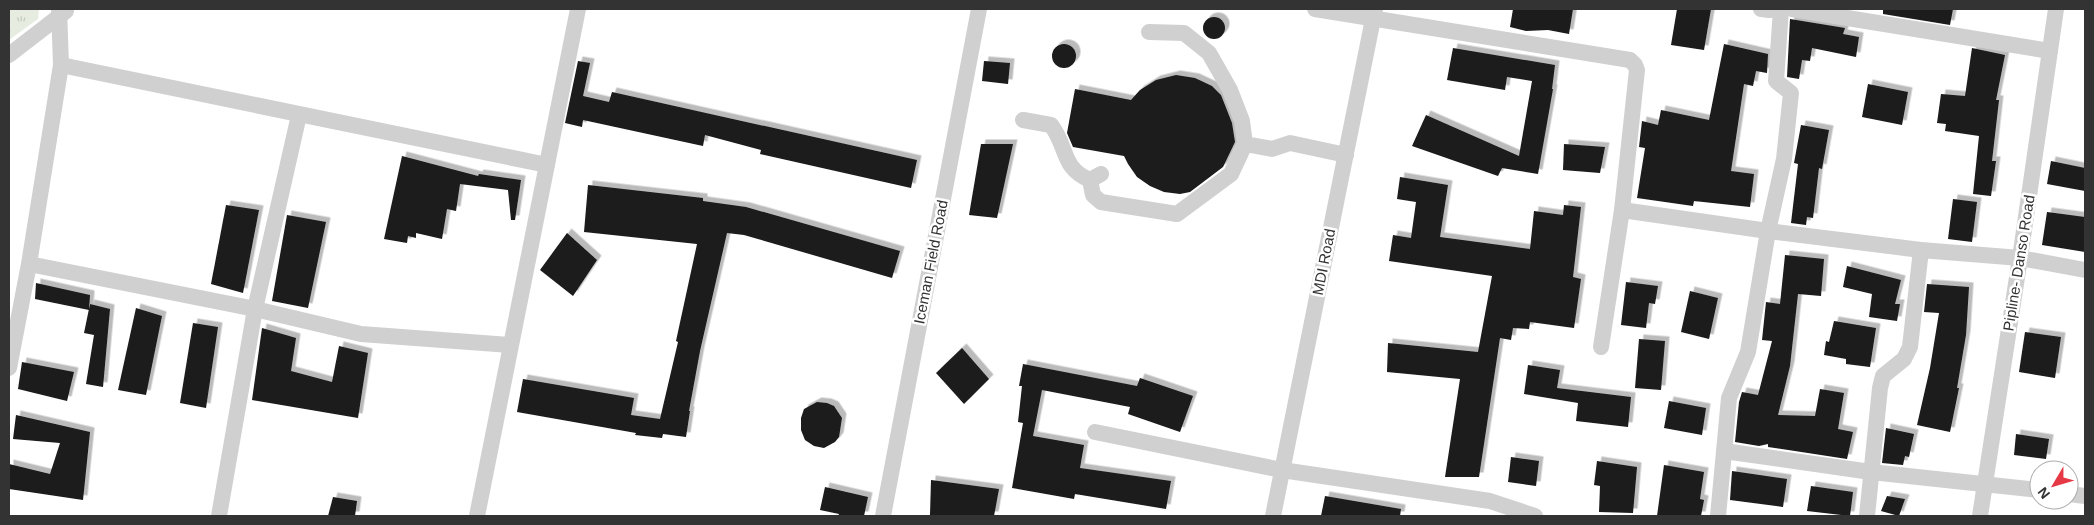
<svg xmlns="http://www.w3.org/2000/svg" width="2094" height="525" viewBox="0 0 2094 525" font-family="Arial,sans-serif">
<defs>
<pattern id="grass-tufts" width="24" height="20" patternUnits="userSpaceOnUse" patternTransform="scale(1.25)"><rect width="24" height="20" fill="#e6ecdf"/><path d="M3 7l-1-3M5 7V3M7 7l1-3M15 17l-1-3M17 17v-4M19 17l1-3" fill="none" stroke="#c6cbc0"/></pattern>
<filter id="shadow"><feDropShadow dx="4.5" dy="-4.5" stdDeviation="0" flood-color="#0004"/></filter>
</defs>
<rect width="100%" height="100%" fill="#fff"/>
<polygon fill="url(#grass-tufts)" points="9,9 39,9 38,19 9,40"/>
<g fill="#1a1a1a" filter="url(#shadow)">
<polygon points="1513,9 1573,9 1569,34 1548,30 1526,31 1510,27"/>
<polygon points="1677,9 1711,9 1704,50 1671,45"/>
<polygon points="1883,9 1953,9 1950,25 1883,14"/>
<circle cx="1214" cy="28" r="11"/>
<polygon points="1790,19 1845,28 1843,34 1859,37 1856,57 1812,48 1810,61 1802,60 1799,79 1787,77"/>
<circle cx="1064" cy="56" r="12"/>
<polygon points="1724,44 1768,54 1767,73 1756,71 1753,86 1744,84 1731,171 1754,174 1750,207 1694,201 1693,206 1637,198 1645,148 1639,147 1642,121 1658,125 1661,110 1709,120"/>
<polygon points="1453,48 1555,65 1552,89 1553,89 1538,174 1502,168 1498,176 1412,146 1426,115 1519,156 1532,81 1507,77 1505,90 1447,80"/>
<polygon points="1972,48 2005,55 1996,100 1999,100 1992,161 1996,161 1991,196 1973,194 1979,136 1945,131 1946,124 1937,123 1941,94 1965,96"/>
<polygon points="578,61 590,63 583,96 609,102 612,92 917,160 911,188 760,154 761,150 705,135 703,146 583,120 582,127 565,123"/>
<polygon points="984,61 1010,63 1008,84 982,81"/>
<polygon points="1176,75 1195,78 1212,86 1221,95 1232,123 1235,142 1223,167 1190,192 1180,194 1164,192 1150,186 1137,177 1128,164 1124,156 1073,147 1067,133 1075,89 1131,100 1140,90 1156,80"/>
<polygon points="1868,84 1908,92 1902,125 1862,117"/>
<polygon points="1801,125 1829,130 1822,169 1819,168 1813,218 1807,217 1806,225 1791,223 1798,164 1794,163"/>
<polygon points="981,144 1013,144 997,218 969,215"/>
<polygon points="1564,144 1605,147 1600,173 1563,170"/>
<polygon points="402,156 478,176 479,174 521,180 515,220 511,220 508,190 460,184 456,211 447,209 442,239 416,233 416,238 408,236 407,243 384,239"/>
<polygon points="2051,161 2085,168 2085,191 2047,184"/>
<polygon points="1400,177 1448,185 1440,237 1530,249 1534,211 1563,215 1564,205 1581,207 1573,277 1581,279 1574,328 1530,322 1529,329 1513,328 1511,340 1500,338 1479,477 1445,477 1460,379 1387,372 1388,343 1478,352 1492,276 1389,261 1393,235 1411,238 1416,202 1397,199"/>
<polygon points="588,185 703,198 703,201 746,207 900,251 892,278 744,235 727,233 700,351 689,411 690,411 686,437 663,434 662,438 635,435 636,433 517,412 523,379 634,398 631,415 660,419 678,342 676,341 697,244 584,232"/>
<polygon points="1953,199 1977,202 1972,242 1948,239"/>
<polygon points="226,205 259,210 243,293 211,284"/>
<polygon points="2047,212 2085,217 2085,252 2042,245"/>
<polygon points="287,215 326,222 308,308 272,301"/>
<polygon points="567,233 597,260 573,296 540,270"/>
<polygon points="1785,255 1824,259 1821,296 1798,294 1790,366 1778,415 1815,416 1820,389 1844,393 1838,429 1853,432 1847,459 1768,447 1768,444 1759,446 1735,442 1739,402 1742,392 1758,395 1772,341 1762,340 1766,302 1780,304"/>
<polygon points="1847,266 1901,280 1895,304 1900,304 1897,321 1869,317 1872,294 1843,287"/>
<polygon points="1626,282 1658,286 1655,304 1649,303 1646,328 1621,325"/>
<polygon points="36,283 90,295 89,310 35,299"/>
<polygon points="1927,284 1969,287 1966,335 1957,388 1959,388 1950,432 1917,425 1930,368 1939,313 1924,312"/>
<polygon points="1690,291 1718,298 1709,339 1681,332"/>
<polygon points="90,304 110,309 103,387 86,384 94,335 84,333"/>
<polygon points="136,308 162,316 146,395 118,390"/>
<polygon points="1834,321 1876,328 1870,367 1846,364 1846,359 1824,355 1826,341 1829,342"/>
<polygon points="193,323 218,327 206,408 180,403"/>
<polygon points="262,328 296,338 291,371 332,382 339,346 368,353 358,418 252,400"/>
<polygon points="2025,332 2061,337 2055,378 2019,372"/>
<polygon points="1639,339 1665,341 1661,390 1635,388"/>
<polygon points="962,348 989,379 964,404 936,373"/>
<polygon points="22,362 74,372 67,401 18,389"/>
<polygon points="1023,364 1137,386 1140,378 1193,396 1180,432 1128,414 1130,407 1042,390 1033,436 1084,445 1080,468 1171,481 1166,509 1075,494 1074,499 1012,488 1023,423 1018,422 1022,386 1019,386"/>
<polygon points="1528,365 1560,370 1557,388 1631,397 1628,427 1576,421 1578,403 1524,394"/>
<polygon points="1669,401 1706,408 1702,435 1664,428"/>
<polygon points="817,402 827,403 834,406 842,418 839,437 835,442 824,448 814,446 805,440 801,430 801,418 804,409"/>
<polygon points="16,415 90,432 83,500 9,489 9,464 50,474 60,443 13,439"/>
<polygon points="1886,428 1914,434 1909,457 1905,456 1903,465 1882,463"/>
<polygon points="2016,434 2049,439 2046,459 2014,455"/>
<polygon points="1511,457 1539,461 1536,486 1508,482"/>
<polygon points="1597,461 1637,467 1633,513 1599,512 1600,486 1594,485"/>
<polygon points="1664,465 1704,472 1700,499 1704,500 1701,516 1657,516"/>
<polygon points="1732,471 1787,479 1783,507 1730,500"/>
<polygon points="931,480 999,489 994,516 930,515"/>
<polygon points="1811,486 1853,492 1850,516 1807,511"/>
<polygon points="825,487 868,497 864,516 838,516 839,514 820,510"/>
<polygon points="1325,496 1401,509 1400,516 1321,516"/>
<polygon points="1887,496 1905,499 1899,516 1881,511"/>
<polygon points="333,497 357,501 355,516 328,516"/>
</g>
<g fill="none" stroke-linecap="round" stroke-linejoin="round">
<g stroke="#d0d0d0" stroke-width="16">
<polyline points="1315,9 1630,60 1635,65 1637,70 1622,210 1601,347"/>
<polyline points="1761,9 1769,10 1775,9"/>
<polyline points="1792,9 2050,51"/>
<polyline points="1149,32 1184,33 1209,53 1230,90 1242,121 1245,144 1272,149 1290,143 1346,155"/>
<polyline points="9,55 66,11"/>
<polyline points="61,65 547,165"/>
<path d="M1023,120L1051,125C1068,147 1061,168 1090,180L1101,174"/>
<polyline points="1090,180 1093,195 1101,202 1177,214 1231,174 1245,144"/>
<polyline points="1622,210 1768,231 1921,250 2020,258 2085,270"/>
<polyline points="29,264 255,309 361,334 510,345"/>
<polyline points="9,368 29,264 61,65 59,9"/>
<polyline points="1095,432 1282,470 1490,501 1535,516"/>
<polyline points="1724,451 1871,472 2039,490"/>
<polyline points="2069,494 2085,496"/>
<polyline points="219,516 255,309 299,115"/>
<polyline points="477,516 578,9"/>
<polyline points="883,516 979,9"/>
<polyline points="1273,516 1375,9"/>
<polyline points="1718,516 1729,398 1748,352 1768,231 1784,159 1791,93 1776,81 1781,9"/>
<polyline points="1867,516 1880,388 1883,376 1904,359 1910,347 1921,250"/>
<polyline points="1980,516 2020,258 2056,9"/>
</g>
</g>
<g text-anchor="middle" stroke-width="5" stroke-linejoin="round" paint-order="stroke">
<g font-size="15" fill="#333" stroke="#fff">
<text transform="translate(931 262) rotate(-79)" y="5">Iceman Field Road</text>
<text transform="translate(1324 262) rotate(-79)" y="5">MDI Road</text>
<text transform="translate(2019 263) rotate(-81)" y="5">Pipline- Danso Road</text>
</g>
</g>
<rect width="2094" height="525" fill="none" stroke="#333333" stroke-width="20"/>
<g transform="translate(2054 485) rotate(232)"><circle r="24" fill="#ffffff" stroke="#adadad"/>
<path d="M0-4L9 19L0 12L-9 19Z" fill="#e63946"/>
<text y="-8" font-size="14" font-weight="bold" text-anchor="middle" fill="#333333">N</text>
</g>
</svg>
